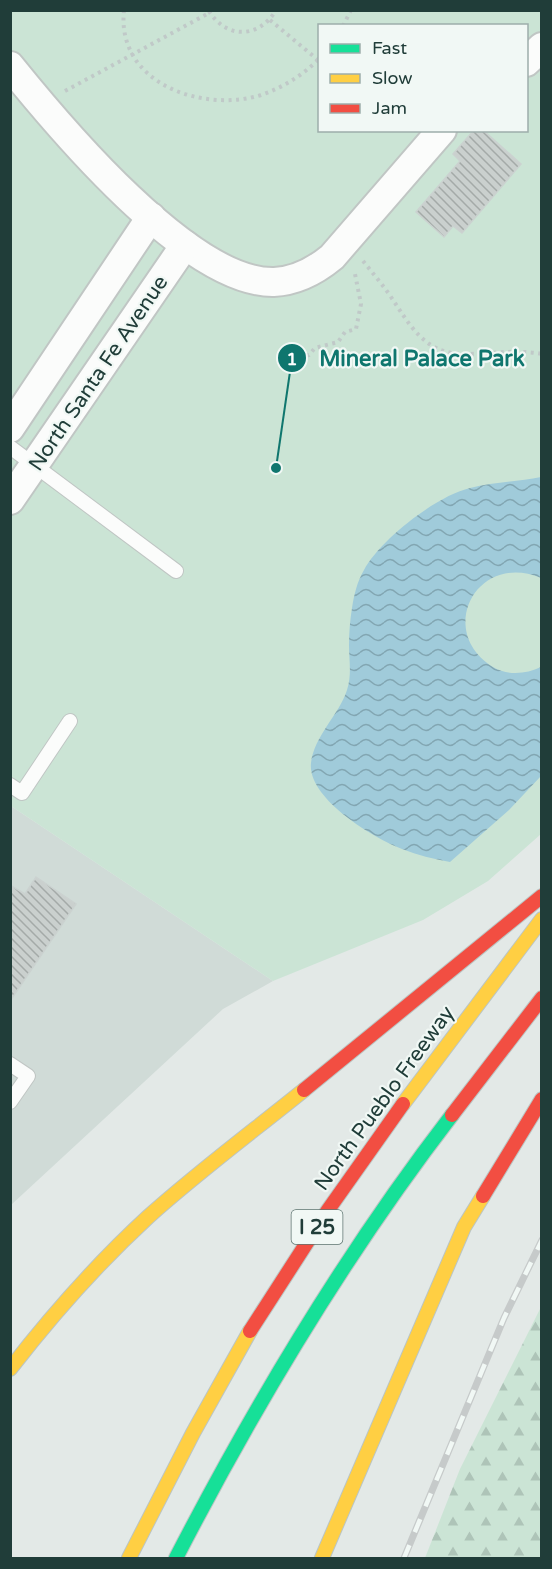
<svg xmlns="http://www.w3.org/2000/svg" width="552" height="1569" viewBox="0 0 552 1569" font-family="'Varela Round',sans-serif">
<defs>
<pattern id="forest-firs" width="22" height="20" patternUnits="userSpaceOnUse" patternTransform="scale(1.5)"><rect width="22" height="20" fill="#cbe4d5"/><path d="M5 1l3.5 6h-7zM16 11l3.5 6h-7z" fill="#aec4b8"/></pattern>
<pattern id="water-waves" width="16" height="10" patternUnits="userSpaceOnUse" patternTransform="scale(1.5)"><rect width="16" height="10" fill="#a0cbda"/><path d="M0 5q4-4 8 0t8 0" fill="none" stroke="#82a6b2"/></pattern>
<pattern id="building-back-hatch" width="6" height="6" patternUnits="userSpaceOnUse" patternTransform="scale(1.5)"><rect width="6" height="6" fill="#cad0ce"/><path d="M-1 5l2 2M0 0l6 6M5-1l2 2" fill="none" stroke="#a4aaa8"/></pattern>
</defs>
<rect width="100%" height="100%" fill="#e3e9e7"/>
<polygon fill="#d0dbd7" points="11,806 273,981 223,1009 11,1205"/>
<polygon fill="url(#forest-firs)" points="541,1307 541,1558 425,1558 460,1469"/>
<path fill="#cbe4d5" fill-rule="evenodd" d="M10,11H541V834L488,881L423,920L273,981L11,806ZM320,26H526V130H320Z"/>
<path fill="url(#water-waves)" d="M541,477V578C477,551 435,631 493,667C508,676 526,674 541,667V776L509,810L450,862C433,859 418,855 402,849C373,838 307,798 311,763C314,736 339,715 347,690C352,675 349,660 349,645C349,633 350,620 352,608C354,595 357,582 364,570C380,540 436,496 470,488C493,482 518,482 541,477Z"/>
<g fill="url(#building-back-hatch)" stroke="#cbd2d0" stroke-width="1.5">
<polygon points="474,130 483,130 521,164 462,233 453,226 444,237 416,212 460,161 453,154"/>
<polygon points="36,877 76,904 10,1001 10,885 25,894"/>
</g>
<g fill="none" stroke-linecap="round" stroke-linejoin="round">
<defs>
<g id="lane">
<polyline points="10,447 176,571"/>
<polyline points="10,785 22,793 70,721"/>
<polyline points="10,1064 28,1076 10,1102"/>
</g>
<g id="street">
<polyline points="526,62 542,47"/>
<path d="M10,66C60,128 190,284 274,282C297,281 315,271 332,257L442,130"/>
<polyline points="10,428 151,217"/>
<polyline points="10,500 185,245"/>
</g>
<path id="fast" d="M176,1558C256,1403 345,1254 452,1115"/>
<g id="slow">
<polyline points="403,1104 542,919"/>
<path d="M10,1369C52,1315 98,1263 148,1217C198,1172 252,1132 304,1090"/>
<polyline points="129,1558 193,1433 250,1331"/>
<polyline points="322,1558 464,1227 483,1196"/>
</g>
<g id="jam">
<polyline points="304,1090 542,896"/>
<polyline points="452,1115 542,998"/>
<polyline points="483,1196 542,1099"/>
<polyline points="250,1331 328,1210 403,1104"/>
</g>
</defs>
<use href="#lane" stroke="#c0c6c4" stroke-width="16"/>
<use href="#street" stroke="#c0c6c4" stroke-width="32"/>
<use href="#fast" stroke="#bbc5c3" stroke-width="16"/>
<use href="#slow" stroke="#bbc5c3" stroke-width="16"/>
<use href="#jam" stroke="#bbc5c3" stroke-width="16"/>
<g stroke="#c0c9c8" stroke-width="4" stroke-dasharray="3 4.5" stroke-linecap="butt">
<path d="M124,10C116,84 203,113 261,95C284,87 303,75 320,58"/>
<path d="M209,11C226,39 259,39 276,10"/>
<polyline points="270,20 318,60"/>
<polyline points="343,26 351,10"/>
<polyline points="65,91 209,13"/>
<path d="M363,261C372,272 381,283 389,294C409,323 423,354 464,354C490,354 515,349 542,354"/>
<polyline points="277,363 309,355 315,348 338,342 345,332 356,329 361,304 355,274"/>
</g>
<use href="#lane" stroke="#fbfcfb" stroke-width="14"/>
<use href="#street" stroke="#fbfcfb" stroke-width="28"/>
<use href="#fast" stroke="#16e098" stroke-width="14"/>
<use href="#slow" stroke="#ffcf43" stroke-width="14"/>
<use href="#jam" stroke="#f24e42" stroke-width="14"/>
<defs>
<polyline id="rail" points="404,1558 504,1318 542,1240"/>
</defs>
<use href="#rail" stroke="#c6caca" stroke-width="7"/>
<use href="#rail" stroke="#f1f8f5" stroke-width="4.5" stroke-dasharray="14" stroke-linecap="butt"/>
</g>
<g text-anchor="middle" stroke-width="4.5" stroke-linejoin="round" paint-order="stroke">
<rect fill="#f1f8f5" stroke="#5f7571" stroke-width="1.5" x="291.5" y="1210" width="51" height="34" rx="4.5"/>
<g font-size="20" font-weight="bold" fill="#203d39">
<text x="317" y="1234">I 25</text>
</g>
<g font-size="21" fill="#203d39" stroke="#f1f8f5">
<text transform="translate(98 373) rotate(-56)" y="7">North Santa Fe Avenue</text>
<text transform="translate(384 1098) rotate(-54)" y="7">North Pueblo Freeway</text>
</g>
</g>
<path fill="none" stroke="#0f766e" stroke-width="2" d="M276 468L292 358"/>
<g fill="#0f766e" stroke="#f1f8f5" stroke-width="2">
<circle cx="276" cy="468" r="6"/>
<circle cx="292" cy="358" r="15"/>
</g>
<g font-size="18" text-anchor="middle" font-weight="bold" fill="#fff">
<text x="292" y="365">1</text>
</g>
<g font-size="22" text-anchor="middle" font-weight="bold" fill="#0f766e" stroke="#f1f8f5" stroke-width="4.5" stroke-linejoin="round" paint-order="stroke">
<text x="422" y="366">Mineral Palace Park</text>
</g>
<rect width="552" height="1569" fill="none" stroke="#203d39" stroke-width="24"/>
<rect x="318" y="24" width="210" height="108" fill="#f1f8f5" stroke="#9dadaa" stroke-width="1.5"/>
<rect x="330" y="44" width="30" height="9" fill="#16e098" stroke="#9dadaa" stroke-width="1.5"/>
<text x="372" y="54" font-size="18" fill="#203d39">Fast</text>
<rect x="330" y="74" width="30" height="9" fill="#ffcf43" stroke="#9dadaa" stroke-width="1.5"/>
<text x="372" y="84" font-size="18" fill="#203d39">Slow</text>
<rect x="330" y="104" width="30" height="9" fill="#f24e42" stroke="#9dadaa" stroke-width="1.5"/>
<text x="372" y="114" font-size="18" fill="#203d39">Jam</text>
</svg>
